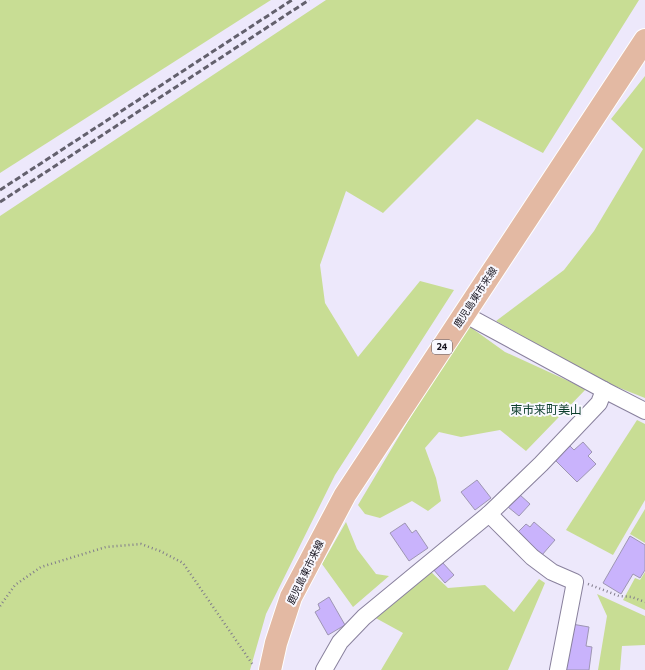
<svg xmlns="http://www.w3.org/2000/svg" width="645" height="670" viewBox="0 0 645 670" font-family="Commissioner,'Noto Sans JP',sans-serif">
<rect width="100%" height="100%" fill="#ede8fb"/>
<g fill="#c8dd94">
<polygon points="0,0 271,0 0,173"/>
<polygon points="326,0 639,0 543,153 477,119 383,213 346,191 320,265 325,303 358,357 420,281 454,290 335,475 266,614 250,670 0,670 0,216"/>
<polygon points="645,76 645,398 602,381 496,321 564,270 594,231 643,149 611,119"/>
<polygon points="466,324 505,352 586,389 526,451 500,430 461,437 439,432 425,448 436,478 441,501 428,511 412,501 380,518 365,514 358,505"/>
<polygon points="637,420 645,424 645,500 613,555 566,530"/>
<polygon points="645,509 645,543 630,534"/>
<polygon points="346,522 357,549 376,574 389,576 353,607 322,564"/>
<polygon points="429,570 448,588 485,585 514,612 539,579 545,583 508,670 381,670 403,633 372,616"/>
<polygon points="645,572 645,610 623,600 635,578 640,580"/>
<polygon points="597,594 645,616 645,645 622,646 620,670 598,670 607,616"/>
</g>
<g fill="#c9b3fc" stroke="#9e96b3">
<polygon points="583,442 592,452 588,456 596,464 577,482 555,460 570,446 574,450"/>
<polygon points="477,480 491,498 475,510 461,492"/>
<polygon points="519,494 530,504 519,516 508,507"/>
<polygon points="534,522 555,540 542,555 517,533 526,524 530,527"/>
<polygon points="405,523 412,533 416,530 428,548 409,561 390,533"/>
<polygon points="630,536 645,545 645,570 640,578 633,574 621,594 603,583"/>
<polygon points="442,562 454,575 445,583 433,569"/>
<polygon points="329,597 345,625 328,635 315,612 320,609 318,604"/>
<polygon points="572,624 589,627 586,646 592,647 589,670 565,670"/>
</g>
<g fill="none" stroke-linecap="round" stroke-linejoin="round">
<defs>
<g id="street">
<polyline points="464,314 604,390"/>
<polyline points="489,514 532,557 552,572 575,582 558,670"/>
<polyline points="324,670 340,642 364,617 489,514 541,464 599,403 604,390 645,411"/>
</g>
<polyline id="primary" points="270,670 276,643 291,597 345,495 645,40"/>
</defs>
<use href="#street" stroke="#89819d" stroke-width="18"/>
<use href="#primary" stroke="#fff" stroke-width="24"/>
<g stroke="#807c8b" stroke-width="2.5" stroke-dasharray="1 3" stroke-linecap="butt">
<polyline points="588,584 619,596 632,597 645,602"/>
<polyline points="0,606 15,585 41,567 106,547 141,544 160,551 183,563 253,665"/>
</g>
<use href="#street" stroke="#fff" stroke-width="16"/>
<use href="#primary" stroke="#e3b9a3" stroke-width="22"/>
<g stroke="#63606d" stroke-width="3" stroke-dasharray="6 3" stroke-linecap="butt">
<polyline points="0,190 292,0"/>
<polyline points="0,202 309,0"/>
</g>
</g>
<g text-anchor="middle" stroke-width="4" stroke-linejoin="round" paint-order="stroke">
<rect fill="#f9f8fe" stroke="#5c5963" stroke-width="1" x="432" y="340" width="20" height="14" rx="3"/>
<g font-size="9" font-weight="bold" fill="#181520">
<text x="442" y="350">24</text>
</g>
<g font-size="10" fill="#181520" stroke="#f9f8fe">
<text transform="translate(475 297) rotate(-57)" y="4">鹿児島東市来線</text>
<text transform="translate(305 572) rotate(-64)" y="4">鹿児島東市来線</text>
</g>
<g font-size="12" fill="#0a3c2b" stroke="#f9f8fe">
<text x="546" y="414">東市来町美山</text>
</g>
</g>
</svg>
